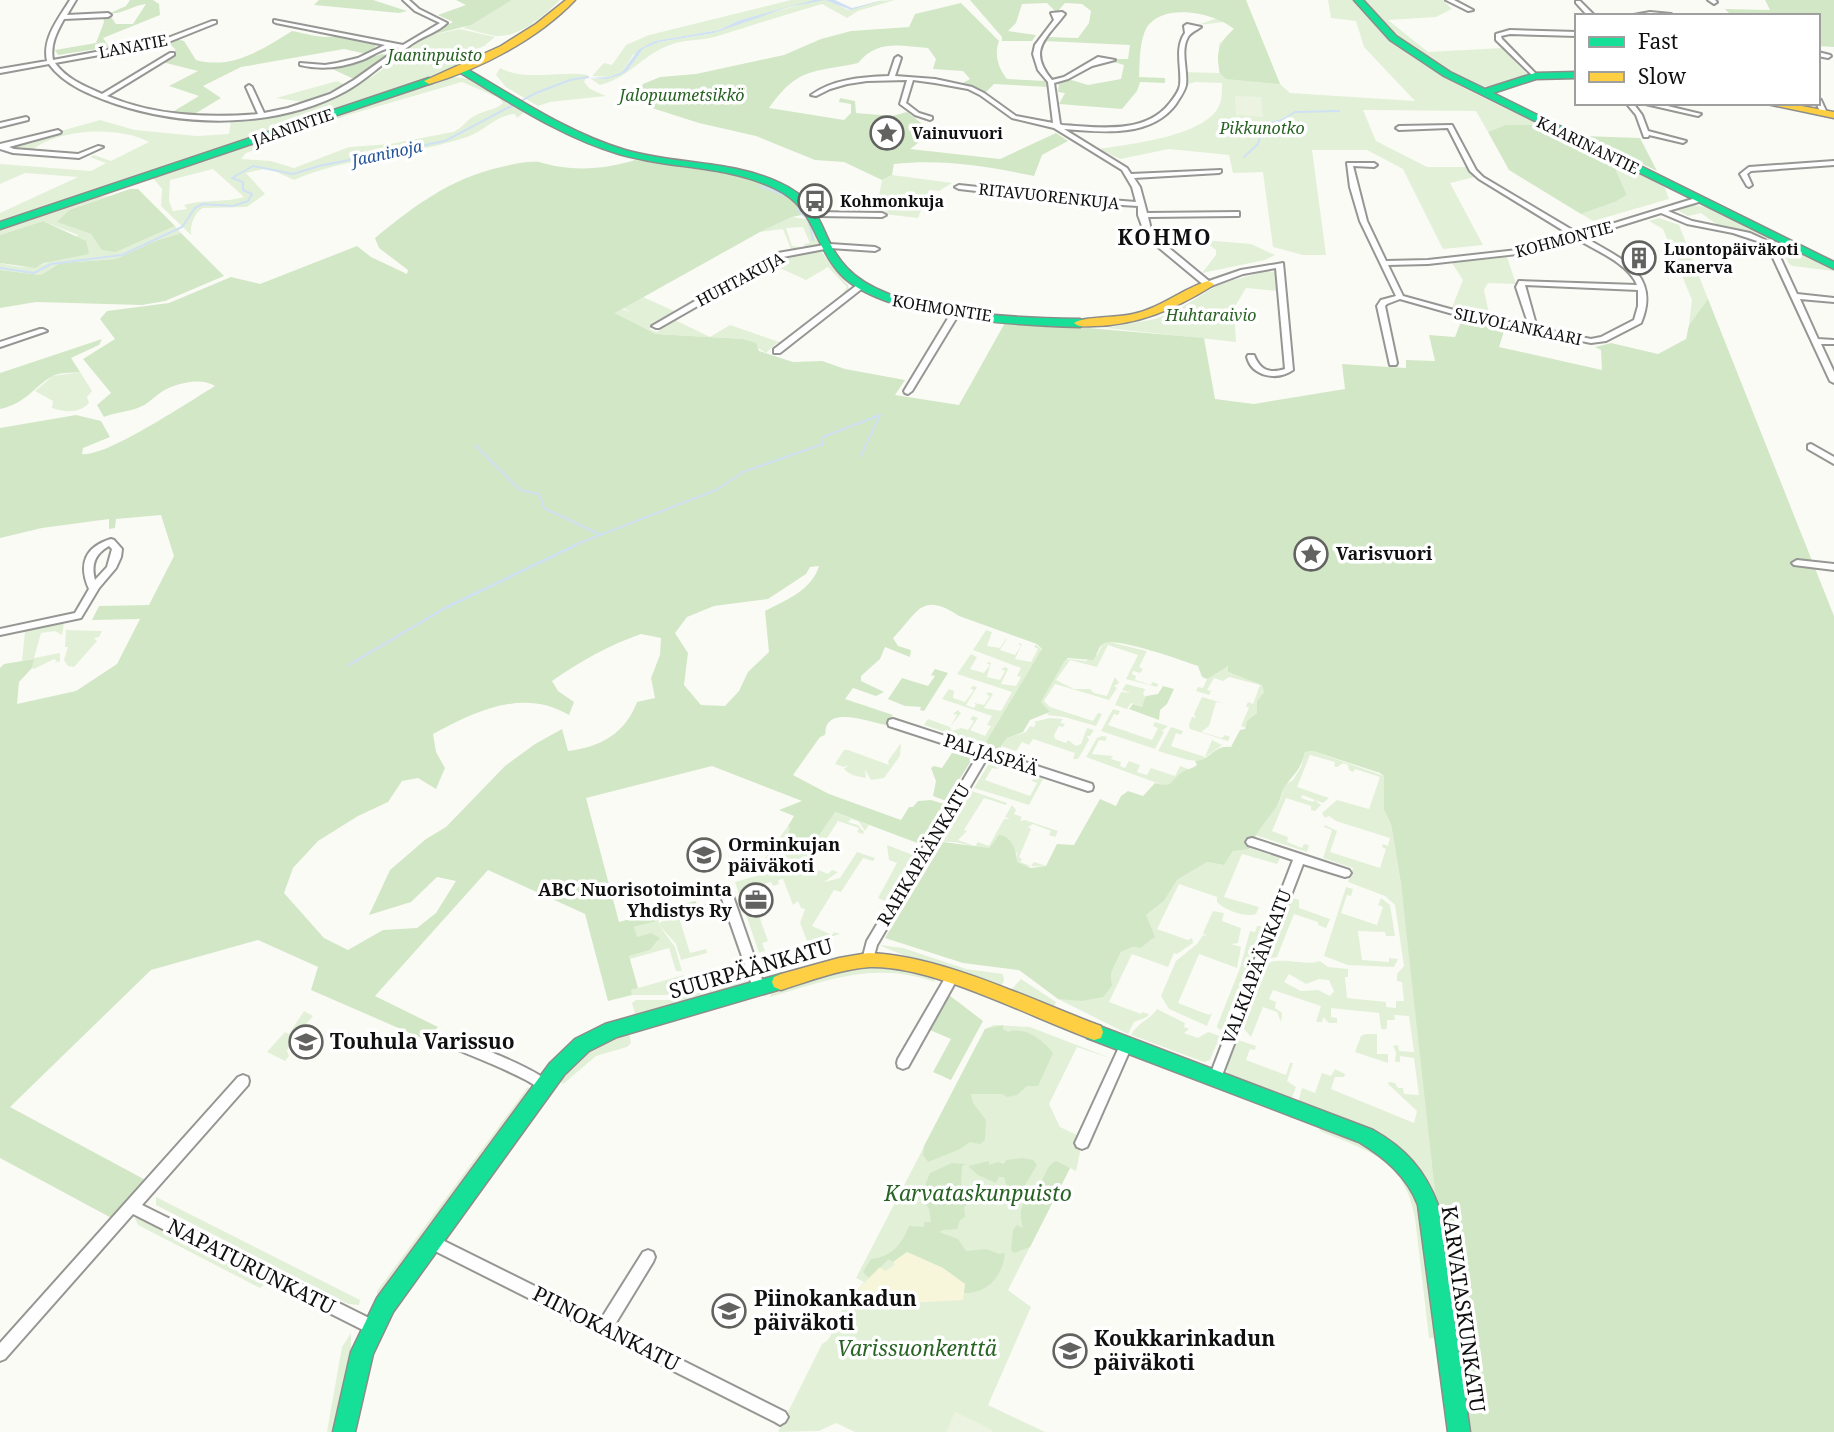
<svg xmlns="http://www.w3.org/2000/svg" width="1834" height="1432" viewBox="0 0 1834 1432" font-family="'Noto Serif',serif">
<rect width="100%" height="100%" fill="#fbfbf6"/>
<g fill="#e2f0d8" fill-rule="evenodd">
<path d="M512,0H560C545,15 519,38 497,36C486,35 474,30 463,28Z"/>
<path d="M791,0H829L848,10L878,1L895,0L858,11L847,18L822,4C787,14 753,25 718,36C702,41 685,39 670,45C642,55 629,78 600,85L591,79H607L627,71L643,49L659,42L714,33L743,21L810,2L740,20L719,30L655,41L633,55L622,72L609,77L592,76L604,63L612,65L626,45L649,35Z"/>
<path d="M1328,0H1354C1399,62 1471,92 1539,124C1576,141 1613,160 1650,177L1665,188L1669,199L1593,221L1581,214L1615,202L1627,195L1614,166L1533,125H1505L1488,132L1476,111L1363,110L1376,141L1427,167H1466L1475,177L1450,183L1483,245L1443,249L1403,169L1367,150H1312L1326,255H1303L1273,247L1263,172L1233,173L1229,155L1169,149L1120,159L1099,149C1129,144 1214,136 1221,100C1222,95 1222,88 1222,83L1195,82L1186,85L1183,72L1219,73V44L1234,29L1225,22L1198,25L1217,18H1253L1280,84L1290,93L1415,101L1364,47L1356,21L1331,18Z"/>
<polygon points="1361,0 1443,0 1452,9 1436,17 1388,20 1428,52 1502,48 1528,75 1497,86 1479,87 1421,54 1388,30"/>
<path d="M460,29L495,37L484,46L465,55L464,62L445,72L0,223V213L78,177L25,173L0,184V164L91,171L106,163L90,157L94,155L111,161L149,142C119,126 59,128 31,151L4,147L100,120L135,130L197,136L229,134L231,120L322,102L373,76L427,36Z"/>
<path d="M500,68C527,82 558,70 588,75L584,82L590,89L606,96L550,102L538,106L506,87L496,75Z"/>
<path d="M454,77L475,80L525,111L517,118L515,114C498,114 483,132 467,137C411,156 349,156 294,180L268,168L246,173L265,194L247,207L203,208C194,213 190,225 191,235L161,206L162,189L152,177L359,106ZM462,82L499,98L503,103C496,110 486,110 476,115C467,119 463,128 453,132L390,144L349,147L294,168L271,161L241,159L246,153L348,115ZM213,169L244,197C224,203 204,199 184,205L187,209L173,211L169,201L170,180Z"/>
<polygon points="337,81 346,85 304,102 276,98"/>
<polygon points="892,175 952,183 939,191 929,190 918,218 857,211 878,201 882,180"/>
<path d="M109,196L69,210L58,222L91,234L100,245L116,252L175,226L181,233L155,241L116,259L60,263L41,275L0,270V263C40,273 52,265 78,235L43,221L0,235V229L93,197Z"/>
<path d="M1693,205C1725,207 1802,252 1834,268V271L1792,266L1789,264C1775,231 1755,236 1725,228C1716,225 1708,218 1701,213L1688,216L1675,209Z"/>
<polygon points="792,217 813,220 821,242 818,246 805,247 804,244 810,243 803,227 786,228 792,246 800,247 788,251 791,249 783,229 760,232"/>
<polygon points="1659,218 1679,225 1708,299 1689,325 1692,300 1663,229 1649,221"/>
<polygon points="1203,240 1251,244 1275,255 1265,260 1202,273 1216,255 1216,250 1208,244 1188,241"/>
<polygon points="819,249 848,285 849,290 845,294 843,293 847,287 828,267 806,280 769,263 790,254"/>
<polygon points="1507,257 1516,284 1488,283 1484,290 1490,318 1451,310 1463,280 1452,263"/>
<polygon points="1267,271 1275,272 1277,291 1246,288 1234,308 1236,342 1106,328 1155,319 1176,311 1219,284"/>
<polygon points="643,297 674,311 690,304 661,321 655,321 657,323 649,329 657,332 686,311 675,320 710,337 730,325 782,343 777,343 766,353 743,339 656,334 615,313 622,309 631,312 623,308"/>
<path d="M80,372L92,391L87,397L89,403C79,414 64,412 52,408L53,401L35,391L53,376Z"/>
<polygon points="64,623 62,635 55,631 41,633 34,658 60,653 60,661 54,663 57,661 54,659 34,669 32,668 33,659 22,661 25,631"/>
<polygon points="66,630 102,631 99,637 94,638 97,641 74,667 68,666 64,660 68,647 65,647"/>
<polygon points="986,630 992,632 987,646 1000,648 1006,639 1002,637 1007,639 1000,650 1015,655 1021,646 1018,643 1022,644 1015,659 1031,662 1038,649 1034,647 1036,644 1042,650 984,745 924,725 928,719 950,727 957,715 953,714 958,710 961,713 950,727 952,731 961,728 968,730 974,721 970,719 973,716 978,718 970,730 985,736 991,726 987,725 992,716 942,699 949,689 954,691 953,698 965,702 974,690 970,688 973,686 977,687 966,705 974,708 976,705 974,703 984,705 990,696 986,694 989,692 993,694 984,708 1001,711 1012,692 957,674 971,654 977,657 970,669 984,673 990,665 986,663 991,662 987,677 1000,680 1005,671 1001,669 1006,667 1008,669 1001,684 1016,686 1021,677 1017,676 1021,668 973,650"/>
<polygon points="1109,642 1147,651 1139,667 1143,669 1140,673 1133,671 1132,674 1136,676 1135,680 1151,685 1152,682 1158,684 1157,687 1126,679 1138,655 1108,645 1097,667 1070,660 1056,680 1074,689 1090,689 1094,693 1107,696 1115,677 1119,683 1114,686 1117,688 1109,700 1055,684 1044,701 1050,707 1093,721 1098,713 1102,714 1096,726 1064,717 1047,715 1050,712 1041,702 1064,662 1068,659 1086,661 1097,655 1103,644"/>
<polygon points="1225,666 1230,668 1228,672 1263,685 1264,692 1257,701 1257,713 1242,730 1244,727 1241,726 1249,708 1246,706 1248,702 1253,704 1260,685 1229,677 1223,681 1214,678 1207,690 1211,691 1209,695 1196,691 1198,687 1203,688 1207,679"/>
<polygon points="1126,684 1145,689 1143,694 1147,699 1142,707 1131,703 1127,709 1115,705 1121,692 1131,693 1122,690"/>
<polygon points="1202,697 1226,704 1216,702 1209,726 1201,732 1222,738 1225,735 1230,737 1228,741 1190,729 1189,725 1192,717 1196,718 1194,714"/>
<polygon points="1113,709 1120,711 1118,715 1114,714 1108,725 1152,740 1158,728 1153,726 1155,722 1168,726 1162,731 1164,732 1155,749 1101,731"/>
<polygon points="1050,718 1063,719 1060,723 1065,724 1063,727 1059,726 1054,735 1055,739 1066,743 1068,740 1076,746 1081,744 1087,728 1094,730 1090,736 1087,736 1089,740 1078,759 1073,759 1075,753 1033,739 1029,745 1022,742 1016,751 1001,746 1007,738 1026,732 1030,726 1034,727 1036,723 1033,722"/>
<polygon points="1171,727 1183,731 1181,735 1176,733 1171,746 1205,757 1212,740 1222,745 1200,761 1188,760 1158,751"/>
<path d="M1102,736L1107,737L1105,741L1099,740L1092,754L1113,756L1111,759L1121,762L1120,766L1125,768L1129,761L1140,765L1137,772L1147,775L1151,768L1175,776L1180,766L1191,770C1179,772 1176,782 1165,786L1086,757L1097,738Z"/>
<path d="M901,743L900,756L884,778L871,780L865,770L866,778C859,777 849,775 844,769L849,765L844,767L835,764L844,750H848L889,765L888,761Z"/>
<path d="M1313,751L1384,776V810L1391,824L1401,884L1424,1067L1437,1206L1428,1181L1298,1102L1302,1088L1315,1093L1322,1073L1331,1076L1335,1069L1345,1074L1344,1077H1335L1331,1089L1414,1123L1417,1111L1388,1084L1389,1082L1395,1083L1398,1088H1403L1404,1094L1419,1095L1414,1058L1400,1056V1062H1395L1396,1052L1393,1046L1398,1045L1399,1051L1414,1052L1409,1016L1394,1015L1395,1020H1387V1028L1384,1030L1381,1028L1379,1013L1331,1008V1017L1337,1018V1023H1329L1323,1017L1322,1022H1316L1321,1006L1273,990L1269,999L1276,1002L1275,1008L1282,1013L1281,1022L1277,1012L1263,1007L1251,1037L1244,1029L1247,1018L1245,1013L1264,965C1282,955 1302,967 1320,961L1328,967L1348,969V977H1345L1347,998L1386,1002V1007L1396,1008V1001H1404L1402,982L1397,981V974L1404,966L1395,905L1385,896L1348,882L1353,868L1323,858L1332,830L1324,827L1325,825L1337,831L1330,852L1380,868L1386,849L1382,847L1383,844L1388,846L1390,838L1336,821L1329,816L1325,818L1322,813L1337,800L1369,809L1380,777L1355,769L1353,772L1349,770L1348,765L1343,763L1337,767L1334,766L1335,762L1310,755L1297,787L1329,798L1323,803L1302,795L1301,798L1313,802L1315,800L1321,805L1315,811L1311,810V806L1286,798L1272,831L1288,837L1287,842L1302,848L1304,844L1309,845L1307,852L1255,835L1279,803L1285,785L1293,780L1301,767L1305,752ZM1289,974L1306,984L1319,979L1329,980L1334,991L1330,996L1318,990L1301,991L1284,982Z"/>
<polygon points="990,762 1000,765 998,769 992,768 985,780 1030,796 1037,783 1032,781 1035,776 1043,779 1029,805 974,788"/>
<path d="M972,791L1007,803L1006,805L984,798L964,830L967,831L958,840L975,846L978,842L989,846L1004,819H1010L1005,817L1012,805L1016,810L1014,814L1022,817L1020,821L1025,820L1058,831L1055,837L1049,835L1051,831L1033,824L1028,827L1031,829L1019,857L1022,859L1020,862L1031,866L1034,862L1046,866C1034,866 1027,868 1016,862L1017,853L996,839L989,848C974,848 958,840 943,842Z"/>
<polygon points="834,812 869,825 865,831 859,822 851,819 848,822 858,825 864,832 863,834 857,832 859,828 838,821 809,866 828,874 832,870 838,872 824,882 840,878 857,852 875,858 873,861 863,858 841,892 834,890 812,926 832,935 834,932 840,934 811,943 807,941 800,923 805,909 801,908 798,901 793,905 783,879 778,880 779,884 773,886 771,882 749,888 768,941 762,943 765,951 759,953 735,882 760,875 758,868 788,826 815,840"/>
<polygon points="887,845 913,855 885,901 878,898 897,863 889,860"/>
<path d="M1238,848H1249L1280,858L1277,864L1242,854L1224,897L1259,907L1256,914C1246,918 1224,910 1217,902V897L1179,884L1157,929L1188,940L1192,938L1193,943L1177,954L1174,953L1168,967L1132,954L1109,1002L1141,1014L1142,1012L1149,1014L1147,1017L1134,1022L1128,1034L1058,999C1080,998 1096,1005 1112,986L1111,973L1121,952L1133,947L1141,948L1153,939L1146,915L1164,901L1177,880L1207,862L1224,865L1233,851Z"/>
<polygon points="1346,887 1353,889 1351,896 1347,895 1341,913 1377,925 1383,907 1378,905 1381,898 1390,905 1395,936 1386,936 1385,932 1358,931 1362,960 1389,962 1389,958 1398,959 1394,967 1348,965 1324,956"/>
<polygon points="1290,897 1299,900 1299,908 1330,919 1326,928 1318,925 1318,922 1294,914 1277,957 1268,959 1267,956 1273,953 1272,945"/>
<polygon points="708,903 714,906 710,907 710,910 703,912 701,907 678,914 690,953 706,949 707,953 681,960 676,944 659,925 675,947 682,971 676,971 669,948 630,959 629,956 650,950 658,941 636,937 634,927 658,921 659,923 676,913"/>
<polygon points="1213,911 1224,913 1222,921 1241,928 1238,943 1231,944 1241,947 1237,968 1199,954 1178,1003 1209,1015 1212,1013 1207,1026 1169,1009 1161,996 1176,961 1197,944 1203,935 1207,936 1203,933"/>
<polygon points="1257,926 1263,926 1263,933 1222,1030 1218,1029 1217,1026 1240,968 1250,931 1255,932"/>
<path d="M880,945L903,948L966,969L1003,974L1004,981L1000,988C984,982 884,950 880,945Z"/>
<path d="M879,965L934,979L935,982C874,961 829,980 770,997L772,991L834,973Z"/>
<polygon points="684,975 689,991 675,995 632,995 631,990"/>
<polygon points="1021,979 1056,1002 1054,1006 1009,992"/>
<polygon points="749,980 745,985 636,1017 632,1003 636,1000 671,1000"/>
<path d="M1157,1009L1185,1023L1184,1027L1189,1029L1184,1033L1198,1038L1208,1032L1220,1036L1210,1060L1204,1062L1131,1035C1140,1020 1148,1022 1157,1009Z"/>
<polygon points="304,1011 313,1016 301,1030 297,1031 287,1051 289,1056 285,1061 267,1052 285,1032 289,1034"/>
<path d="M994,1025L1030,1027L1113,1059L1077,1047L1049,1104L1060,1127L1079,1136L1082,1143L1076,1171L1070,1168L1008,1290L1031,1307L988,1405L1045,1432H855L836,1423L819,1431L778,1432L822,1344C834,1339 832,1325 839,1315C846,1304 855,1292 864,1282L856,1278L985,1029Z"/>
<polygon points="629,1032 631,1043 627,1047 596,1056 563,1084 558,1080 598,1043"/>
<polygon points="1366,1034 1377,1034 1377,1054 1388,1054 1388,1063 1355,1052 1361,1036"/>
<polygon points="1238,1040 1256,1046 1255,1050 1250,1049 1246,1060 1286,1075 1290,1063 1293,1063 1287,1081 1296,1087 1291,1100 1228,1074 1224,1063 1232,1041"/>
<polygon points="528,1087 531,1091 377,1297 377,1291"/>
<path d="M1322,1126L1363,1141L1391,1159L1418,1196L1436,1338H1429L1415,1218C1405,1161 1370,1151 1322,1132L1319,1130Z"/>
<polygon points="156,1197 360,1300 359,1305 348,1304 156,1205"/>
<polygon points="135,1218 148,1220 265,1281 265,1284 260,1288 138,1225"/>
<polygon points="351,1333 351,1348 336,1432 327,1432 342,1347"/>
</g>
<g fill="#d2e7c6" fill-rule="evenodd">
<path d="M130,0H153L159,4L160,15L103,38L109,47L58,55L55,50L96,43L104,22L103,17H111L116,24H133L146,4C134,5 121,15 110,13L126,6Z"/>
<polygon points="319,0 373,0 407,11 399,13 314,5"/>
<polygon points="456,0 512,0 471,25 427,36 453,22 438,15 466,5"/>
<path d="M970,0H1246L1280,84L1226,79L1220,73C1215,53 1219,42 1234,29C1215,13 1164,2 1147,27C1139,41 1140,61 1139,77L1165,78V83L1140,82L1137,91L1122,109L1059,104L1065,93L1058,92L1059,83L1068,79L1088,85L1121,79L1124,65L1114,62L1115,59H1128L1130,45L1044,41L1047,37L1078,38L1089,23L1091,11L1082,4L1065,3L1058,11H1055L1047,3L1022,4L1016,23L1008,31L1036,35L1032,41H1002V37Z"/>
<polygon points="1765,0 1834,0 1834,47 1818,46 1818,16 1732,16 1725,9 1770,10"/>
<path d="M961,3L999,41C994,54 998,68 1007,79L1045,81L1048,87L994,84L985,93L961,84L970,79L963,71L933,69L936,59L928,48C900,46 878,39 858,63C813,73 799,66 769,108L844,120L851,113V104L839,102L840,98L855,101L856,113L892,116L907,112L933,132L910,149L1000,159L1056,133L1068,141L1042,155L1034,176C986,166 942,159 894,164L892,175L882,180L844,162L815,160L756,136L699,123L652,108L639,92L643,84L660,77L696,74L784,55L821,39L851,31L909,27L915,14Z"/>
<path d="M292,31C303,33 316,37 327,37C341,37 365,35 376,46L367,54L344,49L241,67L203,86L221,98L193,115L166,112L174,111L199,96L169,86L198,71L162,62L176,54L175,49L168,42L176,39L184,41L196,60C232,70 263,49 292,31Z"/>
<polygon points="382,54 388,55 354,79 330,68 320,70 324,67 346,65"/>
<polygon points="1505,125 1533,125 1600,154 1614,166 1627,195 1615,202 1581,214 1509,170 1488,132"/>
<polygon points="1583,136 1640,138 1657,171"/>
<path d="M635,160L742,176L785,192L811,213L792,217L760,232L615,313L656,334L743,339L756,343L759,351L793,362L822,361L845,369L905,380L895,395L959,405L1006,321L1204,338L1215,399L1254,404L1345,389L1342,364L1406,368V360L1435,361L1429,335L1455,337L1462,319L1505,328L1499,347L1602,370L1601,350L1595,347L1611,343L1658,354L1686,339L1689,325L1708,299L1834,616V1432H1469L1435,1191L1401,884L1391,824L1384,810V776L1380,773L1313,751L1305,752C1300,771 1296,771 1286,785C1281,791 1281,800 1277,806C1266,822 1257,830 1249,849L1233,851L1224,865L1207,862L1177,880L1164,901L1146,915L1155,937L1141,948L1133,947L1121,952L1111,973L1112,986L1103,997L1082,1001L1058,999L1019,970L963,963L885,938L943,842L989,848L999,835C1012,836 1017,852 1017,862L1031,868L1046,866L1057,844L1074,845L1100,799L1116,806L1121,796L1128,791L1143,796L1155,783C1173,788 1169,782 1181,773C1186,769 1192,769 1197,765L1195,761C1211,760 1214,744 1231,747L1240,730L1245,729L1247,721L1257,713V701L1264,692L1262,685L1228,672V666L1207,679L1202,677L1198,666C1180,660 1120,638 1105,643C1098,646 1098,654 1093,660L1068,658L1064,662L1041,702L1050,712L1030,720L1023,732L1007,738L1001,746L1002,751L984,745L1042,649L1037,644L959,616C921,590 917,614 893,638L898,646L911,650L910,657L885,647L880,659L861,676V681L884,692L876,696L853,688L845,699L893,715L886,725C873,723 835,708 827,725C825,728 826,732 825,735L820,737L793,775L829,794L901,820L909,807H913L918,801L931,800L944,804L920,844L835,812L815,841L793,840L788,834L790,828L788,826L794,816L779,810L802,801L712,766L586,798L619,922L695,901L697,903L658,921L634,927L637,937L651,933L660,938L650,950L629,956L638,988L631,990L632,995L608,1001L585,914L488,870L375,996L438,1027L426,1040L311,990L318,967L258,940L151,970L10,1107L151,1183L117,1221L0,1158V668L4,664L34,659L32,668L19,682L17,704L76,691L117,664L140,619L92,620L99,606L149,605L174,556L161,515L116,519L115,528L109,529V519L42,528L0,538V428L76,415L101,421L110,437L83,448L82,454C105,458 190,401 215,386C201,377 177,383 163,391C155,396 148,404 140,407C129,412 116,412 104,417L97,405L111,393L83,359L115,339L100,319L107,311L169,303L231,277L260,284L357,246L371,257L407,274L408,270L379,248L375,238C414,206 451,178 501,167C513,164 527,161 539,162C544,163 549,165 555,166C582,171 609,168 635,160ZM819,566C812,590 786,600 765,611L769,652L748,672L739,691L725,706L701,705L684,685L688,653L675,633L687,617L714,606L768,599L806,574L810,567ZM641,634L661,638L660,655L651,678L655,698L637,702C625,734 600,747 568,751L562,729L535,744L505,766L446,827L426,839L390,870L369,915L411,902L437,877L456,881L436,913L417,928L383,930L348,950L324,938L284,893L293,868L318,841L358,816L388,802L402,781L418,778L436,789L445,768L436,752L433,734C476,711 523,688 569,715L574,702L558,691L552,681C579,662 609,645 641,634Z"/>
<polygon points="130,189 138,189 175,226 116,252 102,250 91,234 57,222 69,210"/>
<polygon points="43,221 86,241 89,254 44,263 35,268 0,263 0,235"/>
<polygon points="181,233 224,276 165,301 142,305 36,302 0,308 0,270 41,275 60,263 116,259 155,241"/>
<path d="M102,339L99,345L71,358L80,372C72,373 58,372 51,377C34,387 25,404 0,409V373Z"/>
<polygon points="935,669 948,673 924,711 920,710 921,707 905,706 888,699 902,678 928,686 935,676 931,675"/>
<polygon points="1163,686 1174,689 1167,704 1160,710 1159,720 1129,709 1133,704 1142,707 1146,696 1158,694"/>
<polygon points="952,753 974,756 946,801 933,796 936,781 931,768 934,766 942,768"/>
<polygon points="949,995 983,1021 951,1080 933,1072 951,1039 930,1030"/>
<path d="M1003,1025V1029L1008,1032C1025,1026 1043,1040 1053,1053L1038,1086H1027L1017,1095L1007,1097L1002,1094H971L973,1103L986,1120L985,1140L980,1144L970,1142L960,1149L928,1162L923,1155L924,1146L985,1029Z"/>
<polygon points="1022,1158 1033,1160 1037,1165 1021,1192 1007,1187 1004,1177 999,1177 996,1183 978,1175 968,1166 989,1161 989,1165 998,1162 1004,1164 1006,1160"/>
<path d="M1056,1161L1070,1168L1030,1247L1014,1253L1011,1250L1013,1230L1017,1225L1023,1228C1014,1197 1035,1199 1043,1178C1047,1171 1048,1165 1056,1161Z"/>
<path d="M952,1163L966,1164L962,1166L961,1183L969,1204L964,1207L965,1217L960,1220L957,1229L943,1230L939,1232L958,1239L966,1251L986,1249L999,1254L1005,1253C1003,1275 988,1294 964,1293L965,1284L943,1268L907,1252L893,1262L889,1259L869,1278L863,1272L871,1259C892,1257 902,1244 909,1226L924,1227V1222H931L929,1209L921,1195L930,1173Z"/>
</g>
<polygon fill="#f8f6da" points="907,1252 943,1268 965,1284 963,1300 868,1305 856,1291 880,1267 885,1271 895,1265 893,1262"/>
<g fill="#ecf4e1">
<polygon points="1235,96 1261,97 1263,117 1236,115"/>
<polygon points="955,1412 993,1430 992,1432 946,1432"/>
</g>
<polygon fill="#cfe1f3" points="814,0 835,0 852,8 884,0 851,10 825,0 789,7 714,33 659,42 643,49 627,71 620,75 607,79 586,78 609,77 622,72 638,50 655,41 719,30 740,20"/>
<g fill="none" stroke-linecap="round" stroke-linejoin="round">
<g stroke="#cfe1f3" stroke-width="2">
<polyline points="1244,157 1258,144 1263,125 1282,120 1295,112 1339,111"/>
<polyline points="761,186 791,198"/>
<polyline points="798,202 798,211 807,218"/>
<polyline points="809,221 813,240"/>
<polyline points="0,268 34,273 51,264 122,255 182,227 195,208 203,204 233,206 248,201 252,194 243,190 243,182 232,178 253,166 293,174 319,166 445,141 536,93 570,80 588,77"/>
<polyline points="475,445 520,490 539,494 544,508 601,535"/>
<polyline points="861,456 880,415"/>
<polyline points="572,546 716,490 743,472 823,444 823,437 880,415"/>
</g>
<polyline stroke="#cfe1f3" stroke-width="2.5" points="349,665 445,608 576,545"/>
<defs>
<g id="street">
<path d="M70,0H76L67,15L108,13L111,15L108,17L64,19C57,32 50,44 53,60L165,39L212,21H216V23L166,43L55,63C66,79 85,86 102,94L170,53H174V55L107,96C155,116 206,118 258,114L246,87L249,85L252,87L264,113L288,108L330,94L354,80L399,48C386,45 373,56 362,60C341,68 321,70 300,65V63L325,65L337,63L358,58L385,45L276,23L274,22V20L403,45L440,23L415,11L403,0H409L419,9L447,23C438,32 426,35 415,42C410,45 407,48 402,51C382,63 366,80 346,91C278,128 188,128 116,104C93,96 64,85 49,64L0,73V69L47,61C42,38 59,18 70,0Z"/>
<polygon points="1446,0 1454,0 1473,10 1468,11"/>
<polygon points="1708,0 1715,0 1717,2 1714,4"/>
<polygon points="1576,1 1580,1 1595,16 1588,16 1576,3"/>
<path d="M1062,12L1065,14C1046,39 1027,50 1052,80L1064,77L1098,57L1115,60L1092,66L1068,79L1054,83L1060,124L1062,125C1097,127 1144,135 1169,104C1173,99 1179,92 1180,85C1182,67 1174,49 1185,33L1184,26L1187,24L1201,27C1197,30 1191,32 1188,37C1180,51 1188,70 1186,85C1185,91 1179,99 1176,104C1151,138 1102,132 1064,129L1127,168L1131,174L1221,170V172L1219,173L1134,178L1140,187L1147,213L1239,212V216H1236L1148,217L1152,234L1209,281L1241,270L1283,263L1293,370C1278,381 1252,377 1247,357L1248,355H1254C1260,370 1269,374 1285,369L1276,268L1243,274L1211,286H1205L1146,237L1138,215V206L1072,202L959,189L955,187L959,185L1072,197L1136,202L1132,187L1122,170L1054,128L1012,118L980,95L968,89L935,83L913,80L906,103L919,113L932,117V119L930,120L915,115L900,104L907,80L867,81L847,84L830,89L816,96L811,95C833,79 862,77 889,76L895,58L898,56L901,58L895,76L935,79L972,87L984,93L1016,116L1053,123L1048,82L1038,70L1033,54L1035,45L1054,20L1051,13Z"/>
<polygon points="1650,12 1671,14 1674,16 1628,16"/>
<polygon points="1510,30 1577,32 1577,36 1510,34 1501,36 1502,39 1537,75 1538,76 1535,78 1496,40 1496,34"/>
<polygon points="1818,52 1830,55 1831,56 1828,58 1818,56"/>
<polygon points="1818,98 1821,100 1827,113 1826,114 1821,113 1816,103 1818,103"/>
<polygon points="1626,103 1633,103 1642,115 1648,131 1686,141 1683,143 1649,135 1648,137 1644,137 1636,115"/>
<polygon points="1641,103 1655,103 1701,114 1698,116"/>
<polygon points="26,117 28,118 28,120 0,127 0,123"/>
<path d="M1452,125L1476,170L1483,177L1579,234L1699,197L1703,199L1702,201L1668,211L1692,221L1750,233L1774,244L1797,294L1834,298V302L1800,299L1818,339L1834,340V344H1821L1834,372V383L1830,381L1768,247L1757,241L1733,233L1687,224L1661,213L1584,237C1619,258 1662,273 1641,323L1606,341L1591,343L1460,316L1400,299L1387,304L1385,306L1397,363L1396,365H1390L1377,306L1381,300L1396,296L1360,221L1350,187L1347,163H1374L1377,165L1374,167L1353,166L1367,221L1386,261L1428,260L1535,248L1572,236L1479,179L1470,171L1448,128L1399,130L1396,128L1399,126ZM1577,239C1597,251 1629,264 1637,285L1519,281L1516,287L1529,326L1461,312L1403,296L1388,265L1428,264L1536,252ZM1525,285L1638,290V306L1634,320L1601,337L1591,339L1537,328Z"/>
<polygon points="58,130 61,132 60,133 9,147 14,149 78,154 98,146 103,147 79,158 13,153 0,149 0,144"/>
<polygon points="1834,161 1834,165 1751,171 1747,174 1752,185 1749,187 1747,186 1740,174 1749,167"/>
<polygon points="813,212 882,213 886,215 882,217 816,216 813,216"/>
<polygon points="830,244 875,247 879,249 875,251 830,248 783,257 659,328 656,328 652,326 778,253"/>
<polygon points="857,285 864,287 780,353 774,353 774,349"/>
<polygon points="953,310 956,310 960,312 912,391 908,394 905,393 904,391"/>
<polygon points="40,329 43,329 47,331 0,347 0,342"/>
<polygon points="1811,444 1834,457 1834,464 1808,449 1808,445"/>
<path d="M111,539L114,540L122,549L121,557L116,568L99,588L81,618L0,635V629L75,613L89,589C78,564 85,547 111,539ZM109,546L112,549L107,567L95,580C91,564 95,554 109,546Z"/>
<polygon points="1797,560 1834,564 1834,570 1794,565 1792,563"/>
<polygon points="893,719 1092,784 1093,787 1092,790 1088,791 987,758 877,945 872,963 868,965 864,963 862,960 867,941 978,755 889,726 888,723 889,720"/>
<polygon points="1252,838 1349,870 1351,873 1349,876 1345,877 1303,864 1221,1078 1220,1082 1215,1084 1210,1082 1209,1078 1293,860 1248,845 1246,842 1248,839"/>
<polygon points="727,891 731,893 733,896 765,988 763,992 759,993 755,992 753,988 721,896 723,893"/>
<polygon points="952,972 956,973 958,977 956,981 908,1067 903,1069 898,1067 897,1063 898,1059 948,973"/>
<path d="M450,1036C469,1043 543,1071 551,1085L550,1089C540,1092 533,1083 524,1079C499,1066 472,1056 446,1045L444,1041L446,1037Z"/>
<polygon points="1127,1038 1131,1039 1133,1043 1089,1143 1087,1147 1082,1149 1077,1147 1075,1143 1121,1043 1123,1039"/>
<polygon points="243,1075 248,1077 249,1081 248,1085 142,1205 377,1322 379,1327 377,1332 372,1334 367,1332 133,1214 5,1359 0,1361 0,1343 238,1077"/>
<polygon points="432,1235 601,1319 643,1252 648,1250 653,1252 655,1257 653,1262 614,1326 785,1412 788,1417 785,1422 780,1425 775,1422 427,1247 425,1242 427,1237"/>
</g>
<g id="fast">
<polygon points="1354,0 1363,0 1396,36 1450,72 1485,89 1535,73 1577,72 1577,78 1536,79 1493,93 1834,262 1834,269 1444,76 1390,40"/>
<path d="M459,68H465C517,98 568,133 625,150C676,165 731,160 780,183C827,204 818,238 847,268C891,315 1018,318 1080,319L1086,323L1080,327C1020,325 876,320 837,270C812,240 815,207 774,188C726,165 670,169 619,154C561,137 510,102 459,72Z"/>
<polygon points="429,78 434,81 432,83 0,229 0,222"/>
<polygon points="781,974 788,977 790,982 788,987 617,1037 589,1051 564,1075 393,1312 373,1354 355,1432 333,1432 351,1352 377,1298 550,1063 575,1039 605,1024"/>
<path d="M1094,1024L1373,1130C1405,1148 1425,1170 1438,1205L1470,1432H1448L1418,1205C1407,1176 1385,1158 1359,1142L1087,1038L1085,1032L1087,1026Z"/>
</g>
<g id="slow">
<path d="M566,0H575C538,39 480,69 429,84L424,81L501,46L536,24Z"/>
<polygon points="1762,103 1785,103 1834,112 1834,118"/>
<path d="M1208,281L1214,284L1212,286C1175,309 1138,325 1094,326C1087,326 1080,328 1074,323C1084,316 1118,318 1133,314C1161,308 1182,289 1208,281Z"/>
<path d="M868,953C941,955 1031,1000 1101,1026L1103,1032L1101,1038L1094,1040C1032,1018 933,965 870,967C840,969 809,981 781,990L774,987L772,982L774,977L781,974L839,958Z"/>
</g>
</defs>
<use href="#street" stroke="#969694" stroke-width="4"/>
<use href="#fast" stroke="#8c8c8a" stroke-width="3"/>
<use href="#slow" stroke="#8c8c8a" stroke-width="3"/>
<use href="#street" fill="#fefefe" fill-rule="evenodd"/>
<use href="#fast" fill="#16e098" fill-rule="evenodd"/>
<use href="#slow" fill="#ffcf43" fill-rule="evenodd"/>
</g>
<defs>
<symbol id="sight-ring" viewBox="-11 -11 22 22"><circle r="9.5" fill="#fff" stroke="#626260" stroke-width="1.5"/><path d="M0-6L1.8-2.2L6-1.7L2.9 1.2L3.7 5.4L0 3.3L-3.7 5.4L-2.9 1.2L-6-1.7L-1.8-2.2Z" fill="#626260"/></symbol>
<symbol id="bus-ring" viewBox="-11 -11 22 22"><circle r="9.5" fill="#fff" stroke="#626260" stroke-width="1.5"/><path d="M-5-6H5V4H4V6H2V4H-2V6H-4V4H-5ZM-3.5-4V0h7V-4ZM-3.5 1.2v1.5H-2V1.2ZM2 1.2v1.5H3.5V1.2Z" fill="#626260"/></symbol>
<symbol id="building-ring" viewBox="-11 -11 22 22"><circle r="9.5" fill="#fff" stroke="#626260" stroke-width="1.5"/><path d="M-4-6H4V6H1V3H-1V6H-4ZM-2.5-4.3h1.7v1.8h-1.7ZM.8-4.3h1.7v1.8H.8ZM-2.5-1h1.7V.8h-1.7ZM.8-1h1.7V.8H.8Z" fill="#626260"/></symbol>
<symbol id="school-ring" viewBox="-11 -11 22 22"><circle r="9.5" fill="#fff" stroke="#626260" stroke-width="1.5"/><path d="M0-5L7-2L0 1L-7-2ZM-4 1L0 2.5L4 1V4Q0 6-4 4Z" fill="#626260"/></symbol>
<symbol id="office-ring" viewBox="-11 -11 22 22"><circle r="9.5" fill="#fff" stroke="#626260" stroke-width="1.5"/><path d="M-6-3h4V-5.5h4V-3h4V5H-6ZM-1-4.5V-3h2v-1.5ZM-6 0V1H6V0Z" fill="#626260"/></symbol>
</defs>
<g fill-rule="evenodd">
<use href="#sight-ring" x="868" y="114" width="38" height="38"/>
<use href="#bus-ring" x="796" y="182" width="38" height="38"/>
<use href="#building-ring" x="1620" y="239" width="38" height="38"/>
<use href="#sight-ring" x="1292" y="535" width="38" height="38"/>
<use href="#school-ring" x="685" y="836" width="38" height="38"/>
<use href="#office-ring" x="737" y="881" width="38" height="38"/>
<use href="#school-ring" x="287" y="1023" width="38" height="38"/>
<use href="#school-ring" x="710" y="1292" width="38" height="38"/>
<use href="#school-ring" x="1051" y="1332" width="38" height="38"/>
</g>
<g text-anchor="middle" stroke-width="7" stroke-linejoin="round" paint-order="stroke">
<g font-size="16" fill="#101010" stroke="#fff">
<text transform="translate(133 46) rotate(-11)" y="6">LANATIE</text>
<text transform="translate(293 127) rotate(-19)" y="6">JAANINTIE</text>
<text transform="translate(1588 145) rotate(26)" y="6">KAARINANTIE</text>
<text transform="translate(1049 196) rotate(6)" y="6">RITAVUORENKUJA</text>
<text transform="translate(1564 239) rotate(-15)" y="6">KOHMONTIE</text>
<text transform="translate(740 279) rotate(-28)" y="6">HUHTAKUJA</text>
<text transform="translate(942 308) rotate(9)" y="6">KOHMONTIE</text>
<text transform="translate(1518 326) rotate(12)" y="6">SILVOLANKAARI</text>
</g>
<g font-size="16" font-style="italic" fill="#286324" stroke="#fff">
<text x="435" y="61">Jaaninpuisto</text>
<text x="682" y="101">Jalopuumetsikkö</text>
<text x="1262" y="134">Pikkunotko</text>
<text x="1211" y="321">Huhtaraivio</text>
</g>
<g font-size="16" font-weight="bold" fill="#101010" stroke="#fff" text-anchor="start">
<text x="912" y="139">Vainuvuori</text>
<text x="840" y="207">Kohmonkuja</text>
<text x="1664" y="255">Luontopäiväkoti<tspan x="1664" dy="18">Kanerva</tspan></text>
</g>
<g font-size="16" font-style="italic" fill="#225398" stroke="#fff">
<text transform="translate(387 153) rotate(-12)" y="6">Jaaninoja</text>
</g>
<g font-size="18" font-weight="bold" fill="#101010" stroke="#fff" text-anchor="start">
<text x="1336" y="560">Varisvuori</text>
<text x="728" y="851">Orminkujan<tspan x="728" dy="21">päiväkoti</tspan></text>
<text x="732" y="896" text-anchor="end">ABC Nuorisotoiminta<tspan x="732" dy="21">Yhdistys Ry</tspan></text>
</g>
<g font-size="18" fill="#101010" stroke="#fff">
<text transform="translate(991 755) rotate(18)" y="6">PALJASPÄÄ</text>
<text transform="translate(924 855) rotate(-59)" y="6">RAHKAPÄÄNKATU</text>
<text transform="translate(1257 967) rotate(-69)" y="6">VALKIAPÄÄNKATU</text>
</g>
<g font-size="21" font-weight="bold" letter-spacing="2" fill="#101010" stroke="#fff">
<text x="1165" y="245">KOHMO</text>
</g>
<g font-size="21" fill="#101010" stroke="#fff">
<text transform="translate(751 969) rotate(-16)" y="7">SUURPÄÄNKATU</text>
<text transform="translate(251 1267) rotate(27)" y="7">NAPATURUNKATU</text>
<text transform="translate(1463 1309) rotate(82)" y="7">KARVATASKUNKATU</text>
<text transform="translate(606 1329) rotate(27)" y="7">PIINOKANKATU</text>
</g>
<g font-size="21" font-weight="bold" fill="#101010" stroke="#fff" text-anchor="start">
<text x="330" y="1049">Touhula Varissuo</text>
<text x="754" y="1306">Piinokankadun<tspan x="754" dy="24">päiväkoti</tspan></text>
<text x="1094" y="1346">Koukkarinkadun<tspan x="1094" dy="24">päiväkoti</tspan></text>
</g>
<g font-size="21" font-style="italic" fill="#286324" stroke="#fff">
<text x="978" y="1201">Karvataskunpuisto</text>
<text x="917" y="1356">Varissuonkenttä</text>
</g>
</g>
<rect x="1575" y="14" width="245" height="91" fill="#ffffff" stroke="#9f9f9f" stroke-width="2"/>
<rect x="1589" y="37" width="35" height="10" fill="#16e098" stroke="#9f9f9f" stroke-width="2"/>
<text x="1638" y="49" font-size="21" fill="#101010">Fast</text>
<rect x="1589" y="72" width="35" height="10" fill="#ffcf43" stroke="#9f9f9f" stroke-width="2"/>
<text x="1638" y="84" font-size="21" fill="#101010">Slow</text>
</svg>
